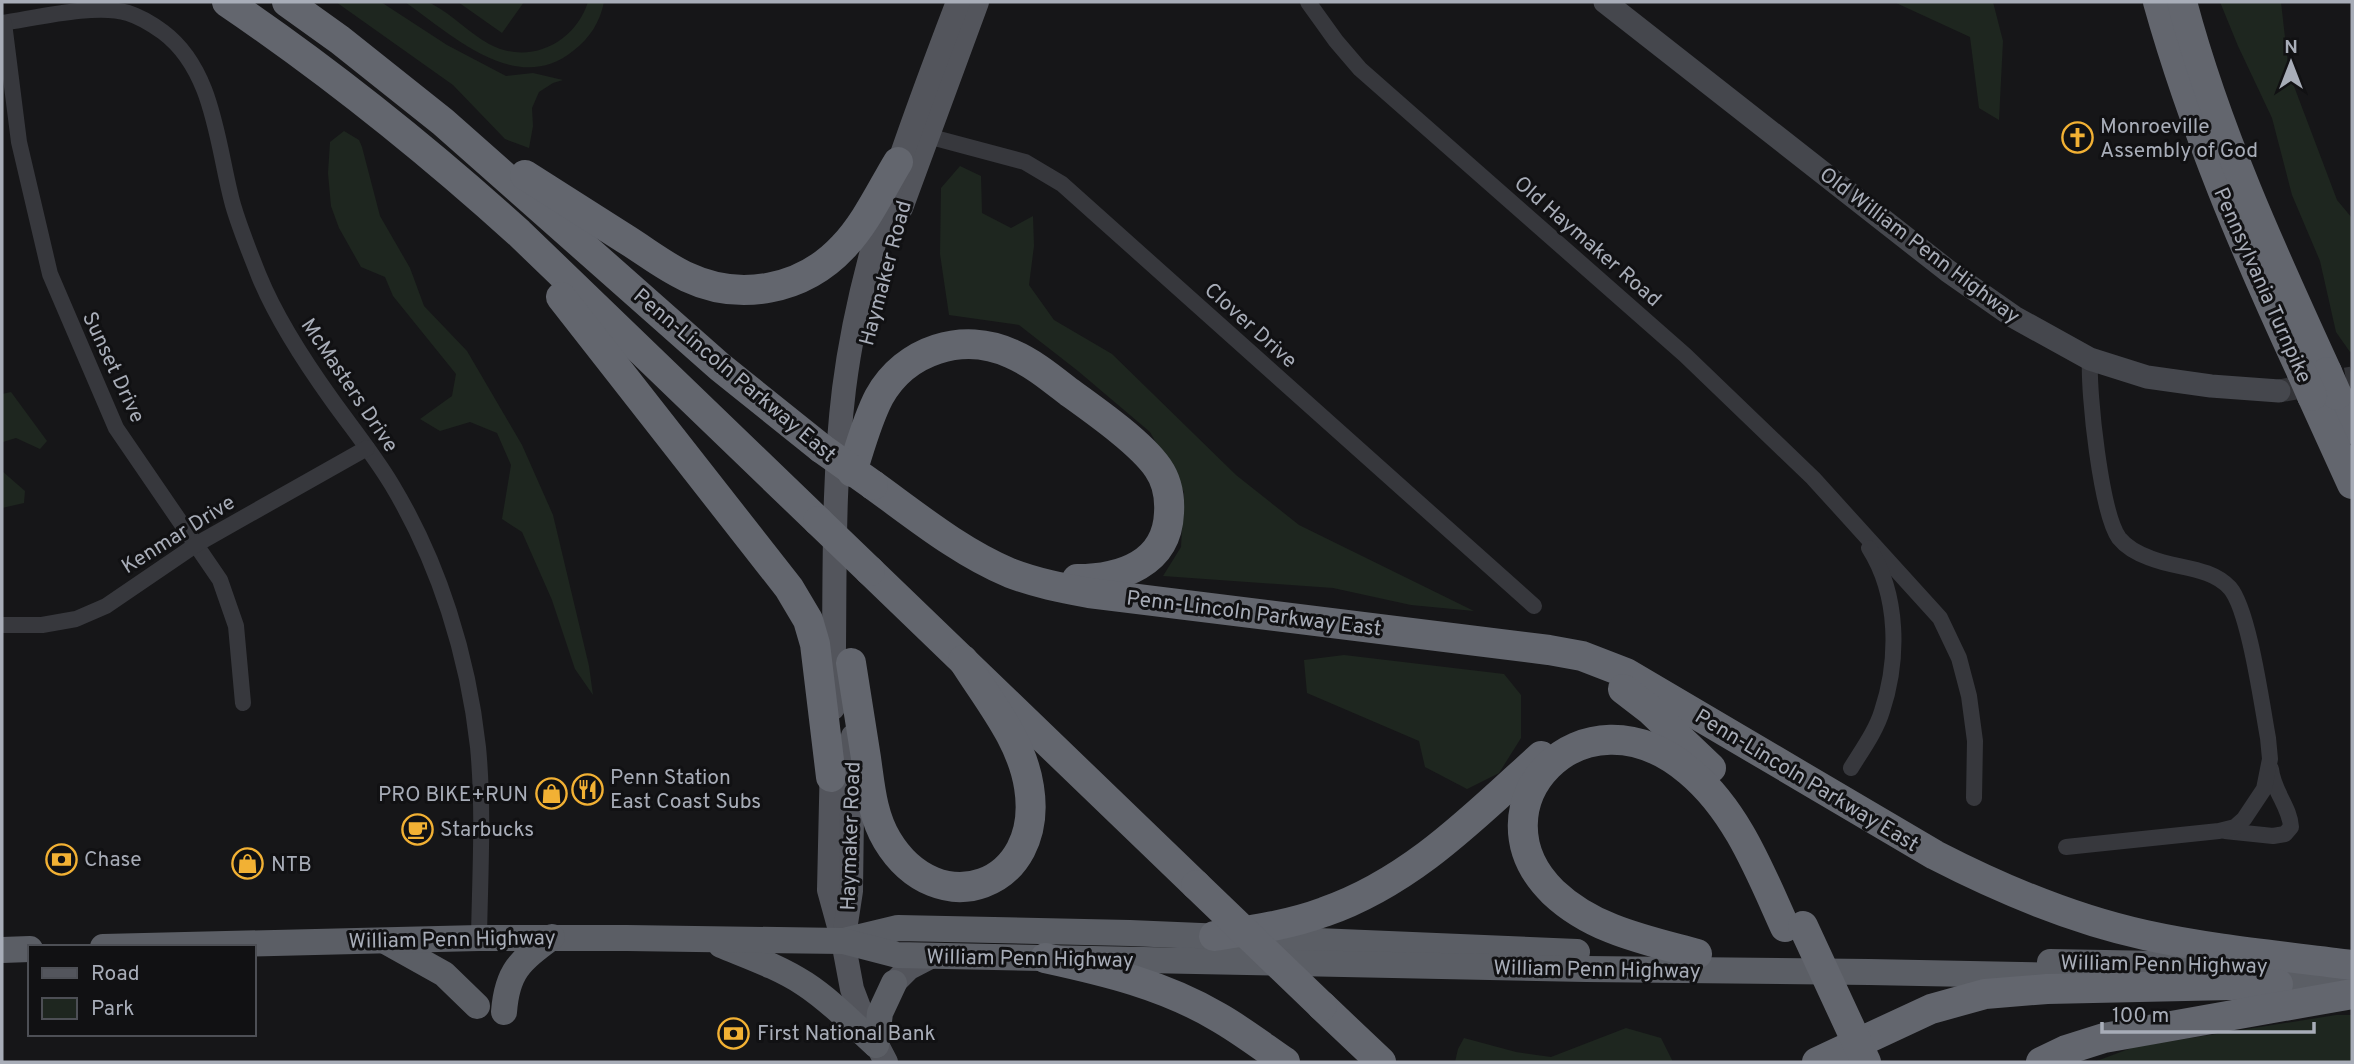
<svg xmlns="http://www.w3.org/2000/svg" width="2354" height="1064" viewBox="0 0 2354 1064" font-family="Overpass,sans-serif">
<rect width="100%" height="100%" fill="#161618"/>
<g fill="#1e261f">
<polygon points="336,2 381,2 447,45 506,76 533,73 563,80 553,83 539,92 532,108 533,126 529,148 505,139 453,85"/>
<path d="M405,2C413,2 425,0 432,4C452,14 469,33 489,44C529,66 575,43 588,2H604C600,22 590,38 573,51C516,97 451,34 405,2Z"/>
<polygon points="458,2 524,2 502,33"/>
<polygon points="1894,2 1993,2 2003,41 1999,120 1979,108 1970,37"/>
<polygon points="2220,2 2281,2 2289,73 2337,200 2352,218 2352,351 2350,352 2336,332 2320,261 2292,195 2272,118 2238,46"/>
<polygon points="344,131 359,140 362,147 380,216 410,268 424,306 467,351 522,445 553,515 589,666 593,695 575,669 552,600 522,532 502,519 511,465 497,433 470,422 440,431 420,419 452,396 456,374 393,296 385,277 361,267 339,228 331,206 328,173 330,142"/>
<polygon points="960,166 981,176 982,213 1011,228 1033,216 1034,246 1029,285 1054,320 1112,354 1236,475 1299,525 1474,611 1411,605 1333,588 1163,576 1181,547 1184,492 1150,432 1078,371 1019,325 949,315 940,254 941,188"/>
<polygon points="11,392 47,441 40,449 16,438 3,442 2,454 2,394"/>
<polygon points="2,471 25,491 24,503 2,508"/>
<polygon points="1344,655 1504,674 1521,695 1521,738 1499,773 1467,789 1425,767 1419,741 1307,693 1304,660"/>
<polygon points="2336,1015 2352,1015 2352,1062 2094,1062 2134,1047"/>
<polygon points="1626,1028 1661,1038 1673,1062 1455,1062 1458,1049 1464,1038 1516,1052 1551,1057"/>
</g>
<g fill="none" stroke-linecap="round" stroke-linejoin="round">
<polyline stroke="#333438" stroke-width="23" stroke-dasharray="23 11" stroke-linecap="butt" points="2279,391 2352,378"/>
<g stroke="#37383d" stroke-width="16">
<polyline points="1308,2 1336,41 1360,69 1685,355 1813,478 1940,618 1959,658 1969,696 1975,741 1974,798"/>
<path d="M2,23C36,18 96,3 128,13C141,17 152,24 163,32C215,71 217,147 233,205C240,229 250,253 259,276C277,320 304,361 332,400C352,428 374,455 392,485C439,563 468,656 478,747C484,810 480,875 479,938"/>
<polyline points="4,23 19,142 50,274 116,428 220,580 236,626 243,703"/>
<polyline points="920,134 1025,162 1062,184 1534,606"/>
<polyline points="2,625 42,625 76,619 106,606 197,544 367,448"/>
<path d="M1851,768C1862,750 1876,731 1882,711C1899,660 1899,595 1869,548"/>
<path d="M2225,831L2273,836L2285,834L2291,827C2290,807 2273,791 2271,769"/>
<path d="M2066,847L2219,831L2235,827L2244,819L2264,789L2270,759L2268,738C2262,706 2249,610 2230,588C2210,566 2176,569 2150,558C2139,554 2127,548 2119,538C2101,513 2088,393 2090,359"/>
</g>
<polyline stroke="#45474d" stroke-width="23" points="1605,2 1948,271 2014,317 2090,359 2147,377 2211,386 2279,391"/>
<g stroke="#53555c" stroke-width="24">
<polyline points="901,208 977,2"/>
<path d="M833,708C836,602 831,495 844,389C861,254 910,128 958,2"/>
<polyline points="832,758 829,890 843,941 852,989 863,1018 886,1062"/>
<polyline points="845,930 851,891 853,736"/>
<polyline points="894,983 909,968 932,956"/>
</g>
<g stroke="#5b5e65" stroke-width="26">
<polyline points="848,940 898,928 1130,933 1577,952"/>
<polyline points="385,941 444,974 477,1006"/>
<path d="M721,945C750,957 779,967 805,984C831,1001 853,1024 876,1045"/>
<polyline points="103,947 479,938 627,938 843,941 897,955 1586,969 1869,972 2073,976"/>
<polyline points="2,950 30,949"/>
<polyline points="2050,962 2270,966"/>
<polyline points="2258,983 2352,985"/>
<path d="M504,1012C507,971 520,961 552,937"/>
<polyline points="876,1045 880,1013 894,983"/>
</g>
<g stroke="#63666e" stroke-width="30">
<path d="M227,2C330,72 426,149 519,233L818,521"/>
<polyline points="287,2 340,40 443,122 720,367 821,448"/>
<path d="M2158,2C2194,130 2246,252 2302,373"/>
<path d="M2182,2C2216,130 2272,252 2327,372"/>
<path d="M525,175C558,196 591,217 624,238C645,251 665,267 687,277C740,302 803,290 843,247C866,223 881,190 898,162"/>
<polyline points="561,297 789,588 808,620 815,644 831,777"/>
<polyline points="2337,395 2352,429"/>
<polyline points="2312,396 2352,484"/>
<path d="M852,472C860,447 867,420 879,397C905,350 963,331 1012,354C1033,363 1051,378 1069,392C1094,410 1141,443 1158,468C1167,481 1170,497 1169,513C1167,564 1121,579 1077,579"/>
<path d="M873,485C916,516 960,552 1010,573C1036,583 1062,588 1089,593L1549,650L1582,656L1626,673L1935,855C2001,889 2072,919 2145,935C2213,950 2283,956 2352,965"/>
<polyline points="870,571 1196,885"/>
<path d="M851,663C856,694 861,726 866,758C870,786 872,815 887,840C938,925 1045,887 1029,787C1022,740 988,700 963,660"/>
<polyline points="1623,689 1649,709 1711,768"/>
<path d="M1214,936C1252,930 1289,925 1324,912C1411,882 1475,816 1541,756"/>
<path d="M1697,954C1646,940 1593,930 1553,892C1467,808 1581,680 1689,771C1737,811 1760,872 1785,927"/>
<path d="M1045,958C1105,971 1164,985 1218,1017C1241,1030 1263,1047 1285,1062"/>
<polyline points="1322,1006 1381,1062"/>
<polyline points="1817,1062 1931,1009 1985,994 2047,989 2278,984"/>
<polyline points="2041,1062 2066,1050 2104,1038 2352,994"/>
</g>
<g stroke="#63666e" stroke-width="30">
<polyline points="2327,372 2337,395"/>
<polyline points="2302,373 2312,396"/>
<polyline points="821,448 873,485"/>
<polyline points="818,521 870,571"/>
<polyline points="1196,885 1322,1006"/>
<polyline points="1803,926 1866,1062"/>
</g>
</g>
<defs>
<symbol id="church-ring" viewBox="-11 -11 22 22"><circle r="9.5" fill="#111113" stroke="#f2b134" stroke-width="1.5"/><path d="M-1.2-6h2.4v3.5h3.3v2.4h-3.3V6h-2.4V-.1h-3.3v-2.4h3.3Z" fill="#f2b134"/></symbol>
<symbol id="restaurant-ring" viewBox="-11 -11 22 22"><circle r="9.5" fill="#111113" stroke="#f2b134" stroke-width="1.5"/><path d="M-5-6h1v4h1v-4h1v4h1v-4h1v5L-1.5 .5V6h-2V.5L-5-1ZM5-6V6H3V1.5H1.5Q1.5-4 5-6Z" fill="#f2b134"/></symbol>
<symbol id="shop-ring" viewBox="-11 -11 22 22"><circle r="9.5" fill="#111113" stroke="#f2b134" stroke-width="1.5"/><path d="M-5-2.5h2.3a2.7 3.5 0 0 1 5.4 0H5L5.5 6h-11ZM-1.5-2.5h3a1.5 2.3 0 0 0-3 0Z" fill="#f2b134"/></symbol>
<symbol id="cafe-ring" viewBox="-11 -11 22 22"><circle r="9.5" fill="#111113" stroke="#f2b134" stroke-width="1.5"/><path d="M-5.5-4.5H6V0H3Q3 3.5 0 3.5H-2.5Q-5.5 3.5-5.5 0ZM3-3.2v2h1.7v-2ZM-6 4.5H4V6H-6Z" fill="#f2b134"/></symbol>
<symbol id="bank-ring" viewBox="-11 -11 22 22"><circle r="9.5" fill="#111113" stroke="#f2b134" stroke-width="1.5"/><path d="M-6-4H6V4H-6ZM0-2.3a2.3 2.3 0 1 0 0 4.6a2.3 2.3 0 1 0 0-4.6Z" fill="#f2b134"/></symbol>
</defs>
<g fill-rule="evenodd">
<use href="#church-ring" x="2060" y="120" width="35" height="35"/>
<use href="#restaurant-ring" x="570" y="772" width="35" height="35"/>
<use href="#shop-ring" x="534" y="776" width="35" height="35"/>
<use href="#cafe-ring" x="400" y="812" width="35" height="35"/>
<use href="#bank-ring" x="44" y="842" width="35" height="35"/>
<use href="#shop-ring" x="230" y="846" width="35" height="35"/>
<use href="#bank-ring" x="716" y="1016" width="35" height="35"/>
</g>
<g text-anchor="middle" stroke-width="6" stroke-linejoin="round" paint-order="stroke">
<g font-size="21" fill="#a8adb8" stroke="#111113" text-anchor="start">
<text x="2100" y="133">Monroeville<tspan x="2100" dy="24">Assembly of God</tspan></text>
<text x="610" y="784">Penn Station<tspan x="610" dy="24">East Coast Subs</tspan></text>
<text x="528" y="801" text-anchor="end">PRO BIKE+RUN</text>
<text x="440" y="836">Starbucks</text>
<text x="84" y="866">Chase</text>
<text x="271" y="871">NTB</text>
<text x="757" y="1040">First National Bank</text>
</g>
<g font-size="21" fill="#a8adb8" stroke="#111113">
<text transform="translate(1588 241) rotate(41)" y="7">Old Haymaker Road</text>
<text transform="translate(1920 245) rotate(37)" y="7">Old William Penn Highway</text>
<text transform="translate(885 273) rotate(-75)" y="7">Haymaker Road</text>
<text transform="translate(2263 285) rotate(66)" y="7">Pennsylvania Turnpike</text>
<text transform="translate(1251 325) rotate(42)" y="7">Clover Drive</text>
<text transform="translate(114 367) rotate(65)" y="7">Sunset Drive</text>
<text transform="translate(735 375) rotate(40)" y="7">Penn-Lincoln Parkway East</text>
<text transform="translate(350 385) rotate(56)" y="7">McMasters Drive</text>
<text transform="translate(178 534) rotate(-32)" y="7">Kenmar Drive</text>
<text transform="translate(1254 613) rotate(7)" y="7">Penn-Lincoln Parkway East</text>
<text transform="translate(1807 780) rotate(31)" y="7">Penn-Lincoln Parkway East</text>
<text transform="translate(850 836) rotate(-88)" y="7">Haymaker Road</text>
<text transform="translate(452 939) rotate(-1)" y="7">William Penn Highway</text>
<text transform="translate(1030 958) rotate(1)" y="7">William Penn Highway</text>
<text transform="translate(2164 964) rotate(1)" y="7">William Penn Highway</text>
<text transform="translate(1597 969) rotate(1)" y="7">William Penn Highway</text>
</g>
</g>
<rect width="2354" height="1064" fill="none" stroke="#a8adb8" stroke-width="7"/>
<rect x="28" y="945" width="228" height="91" fill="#111113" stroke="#4d4f55" stroke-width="2"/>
<rect x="42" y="968" width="35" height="10" fill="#53555c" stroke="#4d4f55" stroke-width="2"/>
<text x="91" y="980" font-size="21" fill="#a8adb8">Road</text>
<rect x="42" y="998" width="35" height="21" fill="#1e261f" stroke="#4d4f55" stroke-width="2"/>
<text x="91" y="1015" font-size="21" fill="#a8adb8">Park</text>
<g transform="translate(2291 63)" stroke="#111113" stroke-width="5" paint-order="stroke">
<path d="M0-5L12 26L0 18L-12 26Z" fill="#a8adb8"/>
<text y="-10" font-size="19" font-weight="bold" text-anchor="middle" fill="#a8adb8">N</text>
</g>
<path d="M2102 1022v10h212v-10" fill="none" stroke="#a8adb8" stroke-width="3.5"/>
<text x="2112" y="1022" font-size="21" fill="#a8adb8" stroke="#111113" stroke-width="5" paint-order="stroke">100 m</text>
</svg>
